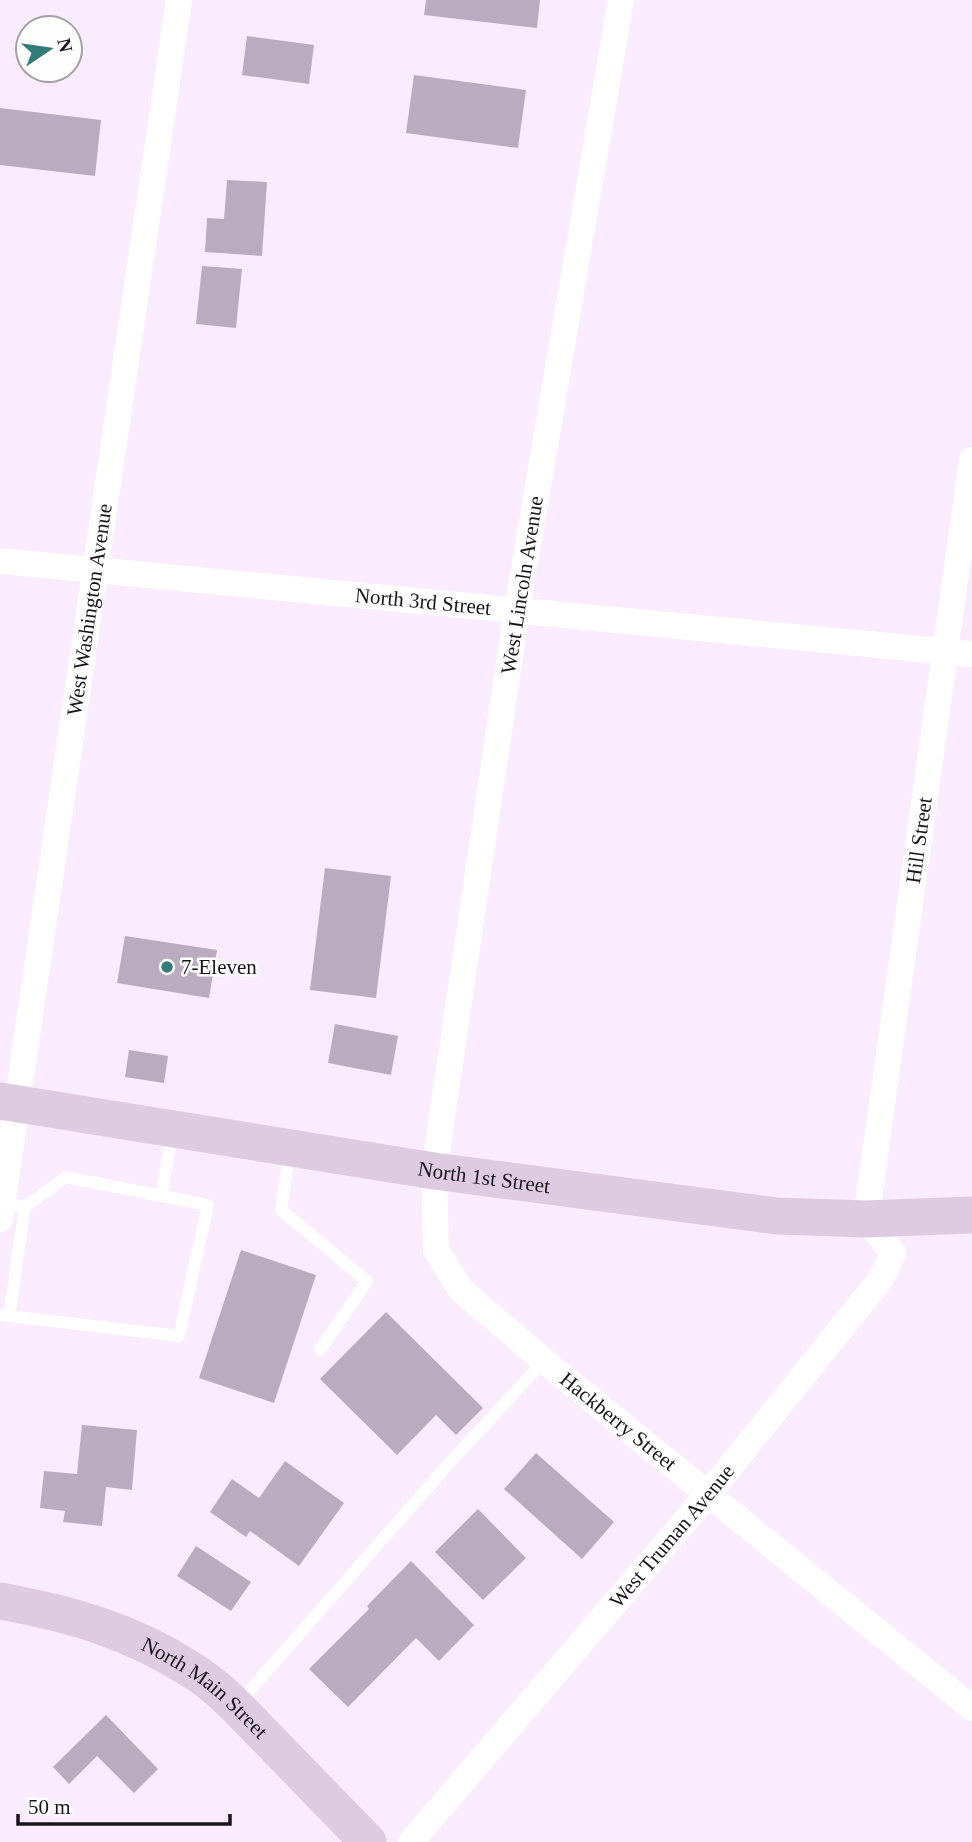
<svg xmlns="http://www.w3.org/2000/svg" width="972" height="1842" viewBox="0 0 972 1842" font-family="Georgia,serif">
<rect width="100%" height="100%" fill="#fbebff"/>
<g fill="#baabbe">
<polygon points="426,0 540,0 537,28 424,15"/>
<polygon points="247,36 314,45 309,84 242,75"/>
<polygon points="414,75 526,90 518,148 406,133"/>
<polygon points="0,108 101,120 95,176 0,165"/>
<polygon points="227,180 267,182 262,256 205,252 207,218 224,219"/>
<polygon points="202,266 242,269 236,328 196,324"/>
<polygon points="325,868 391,876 376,998 310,990"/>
<polygon points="125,936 217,950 209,998 117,983"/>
<polygon points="335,1024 398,1036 391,1075 328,1063"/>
<polygon points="129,1050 168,1056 164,1083 125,1077"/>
<polygon points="241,1250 316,1275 274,1403 199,1378"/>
<polygon points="386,1312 483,1408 456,1435 436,1415 397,1455 320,1379"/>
<polygon points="82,1425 137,1430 132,1490 106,1487 102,1526 63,1522 65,1511 40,1508 44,1471 77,1474"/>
<polygon points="536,1453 614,1522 582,1559 504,1489"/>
<polygon points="285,1461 344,1503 299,1566 250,1531 246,1537 210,1512 232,1479 259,1498"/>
<polygon points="478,1509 526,1558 483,1600 435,1552"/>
<polygon points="196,1546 251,1582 231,1611 177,1576"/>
<polygon points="411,1561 474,1625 439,1661 416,1638 348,1707 309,1669 369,1609 367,1606"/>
<polygon points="106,1715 158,1769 134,1793 97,1756 69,1784 53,1767"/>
</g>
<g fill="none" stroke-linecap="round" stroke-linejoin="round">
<g stroke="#fff" stroke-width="12">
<polyline points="290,1150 281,1210 367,1281 320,1350"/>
<polyline points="161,1196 173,1131"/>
<polyline points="0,1315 179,1336 208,1205 66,1177 25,1207 3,1202"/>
<polyline points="9,1316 25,1207"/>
<polyline points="238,1704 453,1459 544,1361"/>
</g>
<g stroke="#fff" stroke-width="26">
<path id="s1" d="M621,0L517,609L434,1171L436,1250L461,1290L544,1361L972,1708"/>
<path id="s2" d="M0,561L972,654"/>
<path id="s3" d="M0,1219L179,0"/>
<path id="s4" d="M411,1842L709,1493L881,1279L893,1253L866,1219L972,460"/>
</g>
<g stroke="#decbe2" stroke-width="37">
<path id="s5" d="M0,1101L434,1171L777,1216L866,1219L972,1215"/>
<path id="s6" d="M0,1601C71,1614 132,1631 193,1671C221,1688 245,1716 268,1739C301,1773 335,1808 368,1842"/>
</g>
</g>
<circle fill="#347c7a" stroke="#fefefe" stroke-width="2.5" cx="167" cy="967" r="7"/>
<g text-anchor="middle" stroke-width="5" stroke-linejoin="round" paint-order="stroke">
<g font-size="21" fill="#1a151c" stroke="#fefefe">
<text transform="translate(522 585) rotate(-81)" y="7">West Lincoln Avenue</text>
<text dy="7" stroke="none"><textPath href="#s2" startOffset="425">North 3rd Street</textPath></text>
<text dy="7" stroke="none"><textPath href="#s3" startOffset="616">West Washington Avenue</textPath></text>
<text dy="7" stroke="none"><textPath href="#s4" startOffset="1188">Hill Street</textPath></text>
<text dy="7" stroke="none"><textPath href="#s5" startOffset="490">North 1st Street</textPath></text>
<text dy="7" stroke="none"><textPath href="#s1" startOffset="1517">Hackberry Street</textPath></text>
<text dy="7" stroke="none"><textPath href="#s4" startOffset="402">West Truman Avenue</textPath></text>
<text dy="7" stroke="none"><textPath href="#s6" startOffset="226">North Main Street</textPath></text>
</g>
<g font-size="21" fill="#1a151c" stroke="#fefefe" text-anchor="start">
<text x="181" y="974">7-Eleven</text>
</g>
</g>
<g transform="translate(49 49) rotate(77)"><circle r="33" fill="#fefefe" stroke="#a3a1a4" stroke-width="2"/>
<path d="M0-5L12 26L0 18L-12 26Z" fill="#347c7a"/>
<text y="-10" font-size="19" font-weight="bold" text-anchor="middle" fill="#1a151c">N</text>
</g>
<path d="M18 1814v10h212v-10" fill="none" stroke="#1a151c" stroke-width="3.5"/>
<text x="28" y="1814" font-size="21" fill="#1a151c" stroke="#fefefe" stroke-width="5" paint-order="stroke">50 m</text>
</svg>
